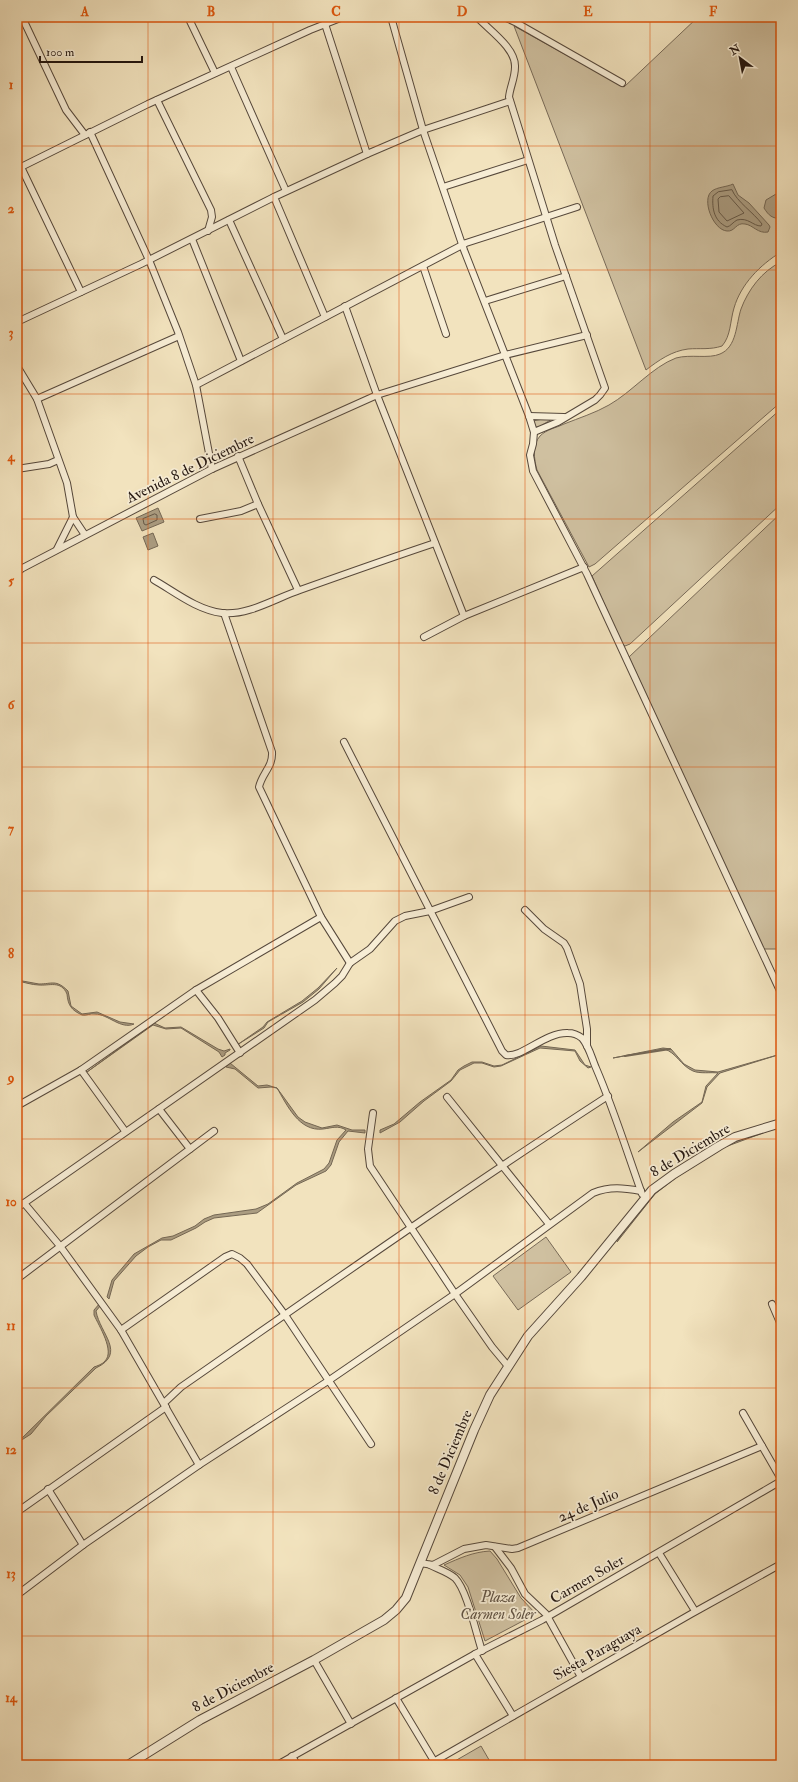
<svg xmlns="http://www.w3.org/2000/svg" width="798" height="1782" viewBox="0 0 798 1782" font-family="'IM FELL Double Pica',serif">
<rect width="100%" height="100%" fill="#f2e3be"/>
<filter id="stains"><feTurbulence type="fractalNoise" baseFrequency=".005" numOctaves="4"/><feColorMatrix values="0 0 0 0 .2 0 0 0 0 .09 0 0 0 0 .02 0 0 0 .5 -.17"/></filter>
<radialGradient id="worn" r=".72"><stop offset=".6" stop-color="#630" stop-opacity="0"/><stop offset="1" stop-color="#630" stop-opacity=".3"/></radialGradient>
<g fill="#cfc0a0" stroke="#786a58">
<path d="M698,17H781V252C760,265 741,284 734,308C730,321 731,336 722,346C710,350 700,348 688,349C672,351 659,360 646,370L514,26L624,87Z"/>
<path d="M781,262V402L595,564L589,567L537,470C534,459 532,445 540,436C547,429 556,428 564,424C579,418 595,413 609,405C632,392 652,367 676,358C690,354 709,359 720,354C737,347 736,324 741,309C748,290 762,271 781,262Z"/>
<polygon points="781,409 781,504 630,644 625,646 622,644 592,576"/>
<polygon points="552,417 552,419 539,427 535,427 533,421"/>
<polygon points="781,513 781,949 763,949 629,657"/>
<polygon points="546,1237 571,1272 518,1310 493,1276"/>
<path d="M490,1551L497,1559L521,1598L536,1614L485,1641L468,1587L460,1575L444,1565C460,1558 473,1552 490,1551Z"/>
<polygon points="481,1746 492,1765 448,1765"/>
</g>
<g fill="#ab9d82" stroke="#746754">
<path d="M733,184L738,195L749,203L769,225L770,227L768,232C758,234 753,225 745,224C736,222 735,232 727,231C713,230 701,199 712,191C717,187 727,187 733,184Z"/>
<path d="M781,193V219C772,218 769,216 764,208L766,200L776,194Z"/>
<polygon points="158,508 164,522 142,531 136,518"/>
<polygon points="153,533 158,546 148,550 143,537"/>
<polygon points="337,968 319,989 303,1002 268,1022 264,1028 237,1045 263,1027 267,1022 302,1001 318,988"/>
<path d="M17,980C24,981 32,983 39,984C52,984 56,979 68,991L71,1006L82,1014L97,1012L120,1022L134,1024C121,1030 108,1014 95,1014C90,1013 87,1016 82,1015C71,1010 68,1005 67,994C61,980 49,986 39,985C32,985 24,982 17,981Z"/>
<polygon points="154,1023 165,1028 181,1027 218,1049 224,1051 230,1049 230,1050 225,1053 225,1055 222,1057 219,1052 181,1028 166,1029 153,1025 87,1072"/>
<polygon points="541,1046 575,1050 585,1065 591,1067 588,1068 580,1061 575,1051 540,1048 501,1066 494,1067 482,1063 474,1063 460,1070 451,1081 424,1101 400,1122 380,1133 380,1130 394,1124 420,1102 451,1080 458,1070 464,1066 472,1062 482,1062 494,1066 502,1065"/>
<path d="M663,1048L671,1049L684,1064L695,1070L718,1072L781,1054L720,1073L707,1087L702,1103L638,1152L673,1122L702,1102L706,1086L718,1073C711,1072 700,1074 693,1071C681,1066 676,1052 664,1049L613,1058Z"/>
<path d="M230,1063L258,1086L267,1085L277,1088L298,1117L305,1122L322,1128L337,1125L352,1130H365V1133L348,1131L339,1142L331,1165L326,1171L296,1185L257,1213L214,1218L205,1222L196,1228L171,1240H161L148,1247L136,1256L114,1281L109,1299L107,1297L112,1280L134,1254L162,1238L173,1236L195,1226L204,1219L214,1215L256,1209L268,1204L297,1183L324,1169L329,1163L337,1140L346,1130C338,1125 332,1128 323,1129C299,1132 287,1105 277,1088L271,1087L258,1088L235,1069L226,1067Z"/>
<path d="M771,1130L725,1147L677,1177L655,1194L617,1242C622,1232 648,1200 657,1192C678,1173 744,1131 771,1130Z"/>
<path d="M100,1303L101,1305L96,1311C100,1334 127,1353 96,1368L46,1416L31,1434L17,1443L94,1367C97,1366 103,1364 105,1361C115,1351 99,1326 94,1315V1310Z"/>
</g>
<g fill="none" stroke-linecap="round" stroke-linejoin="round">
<g stroke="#665948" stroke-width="1">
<path d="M732,190C737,202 753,212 762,224L761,226C753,226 748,217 737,220C733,222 731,226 727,227C714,221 712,209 713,196L718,192Z"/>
<polygon points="729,196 744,213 727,221 719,212 718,199 720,197"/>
<polygon points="155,514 157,515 157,520 146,525 144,524 143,519"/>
</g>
<polyline stroke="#746754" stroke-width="2" points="625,1056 670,1049"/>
<defs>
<g id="minor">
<polyline points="22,17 66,110 85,135"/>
<polyline points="188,17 215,73"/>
<polyline points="391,17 423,130 464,250 529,416 534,432 533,444 530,455 533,471 587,574 781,993"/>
<path d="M477,17C489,30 516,48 515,67C515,78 510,87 509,97L555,245L605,388L600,395L595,400L558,422L534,432"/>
<polyline points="504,17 515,22 622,83"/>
<polyline points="325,24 367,154"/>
<polyline points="231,67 286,191"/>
<polyline points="157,100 211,210 212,217 208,231"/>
<polyline points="90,132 149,260 178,332 196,385 212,469"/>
<polyline points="21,167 81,292"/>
<polyline points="17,169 148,104 310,30 343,17"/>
<polyline points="443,187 528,160"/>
<polyline points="274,197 325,317"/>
<polyline points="229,220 283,339"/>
<polyline points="192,239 241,361"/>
<polyline points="423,266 446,334"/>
<polyline points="485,301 566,276"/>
<polyline points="345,306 377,395 464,616"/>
<polyline points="17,322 141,264 274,197 367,154 423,130 510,101"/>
<polyline points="17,366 37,399 67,483 73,517 85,535"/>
<polyline points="196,385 466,243 577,207"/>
<polyline points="37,399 179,336"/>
<polyline points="529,416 564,417"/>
<polyline points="238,456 258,504 298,590"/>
<polyline points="17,469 49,464 58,460"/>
<polyline points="200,519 241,511 258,504"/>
<polyline points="57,549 73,517"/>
<polyline points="17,560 20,570"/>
<polyline points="17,571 212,469 377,395 505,355 587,335"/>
<path d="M154,580C175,592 197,610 222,613C248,616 276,598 300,590C345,574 390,558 435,543"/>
<path d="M224,613L272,752C273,767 262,773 259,787L321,917L350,963"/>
<polyline points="424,637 464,616 584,567"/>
<path d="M344,742L502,1051L506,1055C522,1058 545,1032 568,1033C573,1033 578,1035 582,1038C589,1046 592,1059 596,1068C614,1110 627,1152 642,1194"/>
<polyline points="525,910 544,929 564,943 567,948 580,984 587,1029 587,1046"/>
<polyline points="196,990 218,1018 240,1053"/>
<polyline points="81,1070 125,1131"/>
<polyline points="447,1097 549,1224"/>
<polyline points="17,1106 81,1070 196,990 321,917"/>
<polyline points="159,1109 190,1149"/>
<polyline points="373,1113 368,1149 370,1166 455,1294 492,1347 507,1365"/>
<polyline points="24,1203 60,1246 121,1330 199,1465"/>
<polyline points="17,1208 315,1000 335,983 342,976 350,963 370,949 395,921 405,916 430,911 469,897"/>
<polyline points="17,1279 214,1131"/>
<polyline points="772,1304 781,1325"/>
<polyline points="121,1330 225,1257 232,1254 240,1258 247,1264 285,1315 371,1444"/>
<path d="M164,1403L181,1387C322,1289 463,1190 608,1096"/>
<polyline points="743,1413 781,1479"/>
<polyline points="48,1489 83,1545"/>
<polyline points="17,1512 166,1407"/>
<polyline points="495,1547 511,1568 525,1594 546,1614 581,1677"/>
<polyline points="659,1553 695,1611"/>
<polyline points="420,1563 433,1565 464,1549 486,1545 512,1549 518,1548 762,1446"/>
<path d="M430,1565C438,1569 448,1572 455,1578C467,1590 476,1633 482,1651"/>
<path d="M17,1595L83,1545L199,1465L328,1381L455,1294L593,1193C610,1186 624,1188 641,1191"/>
<polyline points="475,1654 513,1716"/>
<polyline points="314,1660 351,1724"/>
<polyline points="396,1698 434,1761"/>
<polyline points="292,1756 297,1765"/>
<polyline points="277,1765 475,1654 542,1620 781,1481"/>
<polyline points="428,1765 691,1614 781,1564"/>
</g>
<polyline id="tertiary" points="128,1765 200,1720 314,1660 384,1620 396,1610 406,1598 474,1430 490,1395 528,1336 581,1277 652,1190 674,1174 719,1146 735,1137 781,1123"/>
</defs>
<use href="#minor" stroke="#56483b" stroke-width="8"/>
<use href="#tertiary" stroke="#56483b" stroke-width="10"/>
<use href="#minor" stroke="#f7edd5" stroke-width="6"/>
<use href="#tertiary" stroke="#f7edd5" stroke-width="8"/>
</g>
<path fill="none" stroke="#de560c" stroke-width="1" stroke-opacity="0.55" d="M148,17V1765M273,17V1765M399,17V1765M525,17V1765M650,17V1765M17,146H781M17,270H781M17,394H781M17,519H781M17,643H781M17,767H781M17,891H781M17,1015H781M17,1139H781M17,1263H781M17,1388H781M17,1512H781M17,1636H781"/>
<g text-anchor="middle" stroke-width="3.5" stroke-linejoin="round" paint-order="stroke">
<g font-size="15" fill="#22150f" stroke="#f7edd5">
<text transform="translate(190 468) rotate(-26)" y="5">Avenida 8 de Diciembre</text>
<text transform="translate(690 1150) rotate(-31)" y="5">8 de Diciembre</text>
<text transform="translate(450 1452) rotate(-67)" y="5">8 de Diciembre</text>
<text transform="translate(588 1505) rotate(-23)" y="5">24 de Julio</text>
<text transform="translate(587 1579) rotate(-30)" y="5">Carmen Soler</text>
<text transform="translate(597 1652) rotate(-30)" y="5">Siesta Paraguaya</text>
<text transform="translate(233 1687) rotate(-28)" y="5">8 de Diciembre</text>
</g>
<g font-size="15" font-style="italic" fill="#5f5142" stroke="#f7edd5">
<text x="498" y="1602">Plaza<tspan x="498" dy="17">Carmen Soler</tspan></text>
</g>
</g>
<rect width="798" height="1782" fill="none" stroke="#f2e3be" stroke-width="44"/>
<g transform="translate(740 58) rotate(328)" stroke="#f7edd5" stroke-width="3" paint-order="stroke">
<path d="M0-3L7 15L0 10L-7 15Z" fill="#22150f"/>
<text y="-6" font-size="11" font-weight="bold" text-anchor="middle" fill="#22150f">N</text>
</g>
<path d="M40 56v6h102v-6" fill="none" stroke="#22150f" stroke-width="2"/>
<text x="46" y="56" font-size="12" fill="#22150f" stroke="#f7edd5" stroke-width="3" paint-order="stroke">100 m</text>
<rect x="22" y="22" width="754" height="1738" fill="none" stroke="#de560c" stroke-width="1.5"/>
<g font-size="13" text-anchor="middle" font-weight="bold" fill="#de560c">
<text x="85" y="16">A</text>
<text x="211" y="16">B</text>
<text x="336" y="16">C</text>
<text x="462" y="16">D</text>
<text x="588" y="16">E</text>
<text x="713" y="16">F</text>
<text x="11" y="89">1</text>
<text x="11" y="213">2</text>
<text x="11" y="337">3</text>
<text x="11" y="461">4</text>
<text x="11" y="585">5</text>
<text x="11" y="709">6</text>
<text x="11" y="833">7</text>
<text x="11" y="958">8</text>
<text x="11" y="1082">9</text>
<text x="11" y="1206">10</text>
<text x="11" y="1330">11</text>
<text x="11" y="1454">12</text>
<text x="11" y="1578">13</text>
<text x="11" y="1702">14</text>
</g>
<rect width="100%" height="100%" filter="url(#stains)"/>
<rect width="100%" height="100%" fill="url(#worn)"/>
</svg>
